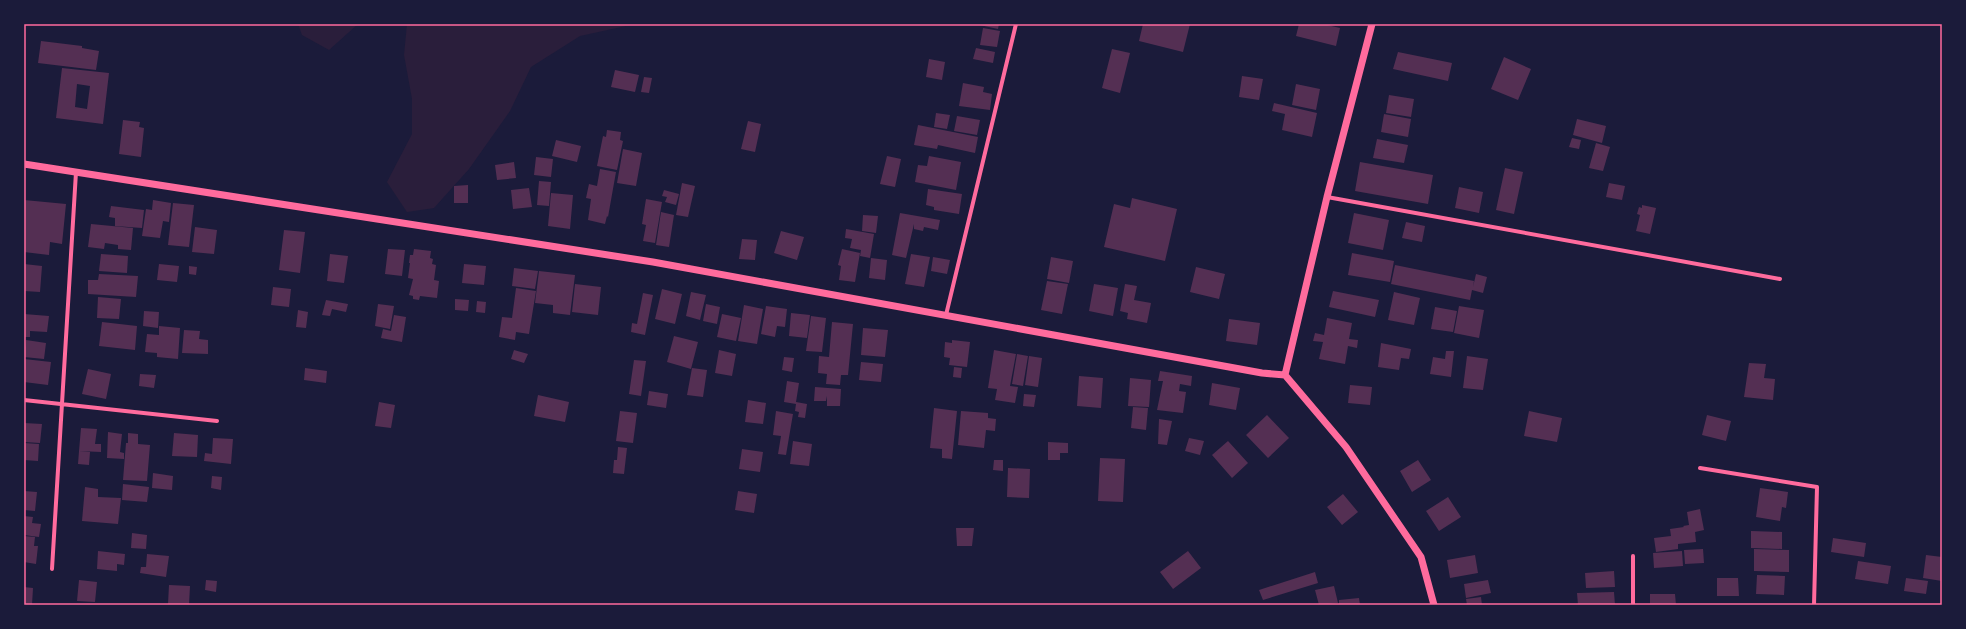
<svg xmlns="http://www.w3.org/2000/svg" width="1966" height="629" viewBox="0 0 1966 629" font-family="'Zilla Slab',serif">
	<rect width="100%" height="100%" fill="#1b1b3a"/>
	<path fill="#2a1e3b" d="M298,24H358L329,50L302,35Z
		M407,24H635L580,36L531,67L510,111L469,169L434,208L407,212L387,182L412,134V99L404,55Z"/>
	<path fill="#542f53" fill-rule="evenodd" d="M975,24H999L998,29Z
		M1143,24H1190L1183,52L1139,41Z
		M1299,24H1323L1340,28L1336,46L1296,36Z
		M983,28L1000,31L997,47L980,45Z
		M41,41L82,46V48L99,51L96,70L38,63Z
		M976,48L995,52L993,63L973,59Z
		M1112,49L1130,53L1120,93L1102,88Z
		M1398,52L1452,63L1448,81L1393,69Z
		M1504,57L1531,69L1518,100L1491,89Z
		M929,59L945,62L942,80L926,77Z
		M62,68L109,73L103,124L56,118ZM77,84L90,86L87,109L75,107Z
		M615,70L639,75L635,92L611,87Z
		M1242,76L1263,79L1259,100L1239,97Z
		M644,77L652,78L649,93L641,92Z
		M963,83L984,87L983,92L992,94L990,110L959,106Z
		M1296,84L1320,89L1316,110L1292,105Z
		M1389,95L1414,99L1411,117L1386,113Z
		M1274,103L1317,113L1312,137L1282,130L1285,114L1272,111Z
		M936,113L950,115L947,129L934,127Z
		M1384,114L1411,119L1408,137L1381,132Z
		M957,116L980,120L977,135L954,131Z
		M1577,119L1606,126L1602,143L1573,135Z
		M123,120L140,122L139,127L144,128L141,157L119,154Z
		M748,121L761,124L755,152L741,149Z
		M918,125L978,137L975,153L938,145L937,149L914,145Z
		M607,130L621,132L620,140L623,141L617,170L597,166L603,136L606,137Z
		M1572,138L1581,140L1579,149L1569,147Z
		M1377,139L1408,145L1404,163L1373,158Z
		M556,140L581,146L577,162L552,156Z
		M1596,143L1610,147L1603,171L1589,168Z
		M623,149L642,153L636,186L617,183Z
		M887,156L901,159L895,187L880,184Z
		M929,156L961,162L956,190L915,182L918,165L927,166Z
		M536,157L553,159L551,177L534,175Z
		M514,162L516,178L497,180L495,165Z
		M1360,162L1433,175L1428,204L1355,191Z
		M1505,168L1523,172L1514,214L1496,210Z
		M600,169L616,172L608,217L607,216L605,224L588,220L591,199L586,198L589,184L597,186Z
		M539,181L551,182L549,206L537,205Z
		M682,183L695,186L688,217L676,215Z
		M1609,183L1625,186L1622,200L1606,197Z
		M468,185V203H454V186Z
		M1459,187L1483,192L1479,213L1455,208Z
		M529,188L532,207L513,209L511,190Z
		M928,189L962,194L959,214L934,210V207L926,205Z
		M664,190L679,194L676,205L665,202L667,197L662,196Z
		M551,193L573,195L570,229L548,226Z
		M1132,198L1177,209L1165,261L1104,247L1114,204L1130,208Z
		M646,199L662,202L655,243L643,241L646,225L642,224Z
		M24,200L66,204L62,244L50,242L49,255L24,252V240L47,242L24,240Z
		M153,200L171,203L169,222L163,221L160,238L142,236L146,209L152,210Z
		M173,203L194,205L189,247L168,245Z
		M1642,205L1656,208L1650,234L1636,231L1640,215L1637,214L1639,207L1642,208Z
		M111,206L144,210L142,228L115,226V218L109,217Z
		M661,212L674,215L669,247L656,245Z
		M900,213L940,220L938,230L924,227L923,231L914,229V224L906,258L892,255Z
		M1354,213L1389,220L1383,250L1348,243Z
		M863,215L878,216L876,233L862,231Z
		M1406,222L1425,226L1422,242L1402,238Z
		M91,224L133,228L131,250L118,249V245L105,243L104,249L88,247Z
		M195,227L217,230L214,254L192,252Z
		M846,229L874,234L870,258L860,256L861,250L850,248L852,239L845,238Z
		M284,230L305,232L300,273L279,270Z
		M781,231L804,237L797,260L774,253Z
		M742,239L757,240L755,260L739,259Z
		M388,249L405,250L402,276L385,274Z
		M414,249L431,251L430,258L433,259L432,264L436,265L434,280L439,281L437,298L420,296L419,300L413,299V296L409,295L413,279L408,278L410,263H409L410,255H413Z
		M842,249L860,253L855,282L839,280L841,266L838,265Z
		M1352,253L1394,261L1390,282L1348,275Z
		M101,254L128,256L127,273L99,271Z
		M330,254L348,256L344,283L327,281Z
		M911,254L930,257L924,287L905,284Z
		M933,257L950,260L947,274L931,271Z
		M1051,257L1073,261L1069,283L1047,279Z
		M871,258L887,260L885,280L869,278Z
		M24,264L42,266L40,292L24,291Z
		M159,264L179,266L177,282L157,280Z
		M464,264L486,266L484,285L462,283Z
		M1395,265L1474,281L1473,287L1476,274L1487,277L1483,293L1472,290L1470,300L1391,284Z
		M189,266L197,267L196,275L189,274Z
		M1196,267L1225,274L1219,299L1190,292Z
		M514,268L538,271L535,289L512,286Z
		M539,271L575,275L570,315L553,313V305L535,303Z
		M99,274L138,276L136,297L88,294V280H98Z
		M1047,281L1068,284L1062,314L1041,310Z
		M575,284L601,287L598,315L572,312Z
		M1094,284L1118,288L1113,316L1089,311Z
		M1125,284L1137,286L1134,300L1151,303L1147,323L1127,319L1128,313L1120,311Z
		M273,287L291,289L289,307L271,305Z
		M516,288L536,291L529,334L516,332L515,340L499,337L502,317L512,318Z
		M662,289L682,294L675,324L655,319Z
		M1333,291L1379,300L1375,317L1329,307Z
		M691,292L706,295L700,320L686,316Z
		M1394,292L1420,298L1414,325L1388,320Z
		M643,293L653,295L645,335L631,332L632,323L637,324Z
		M98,297L121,299L119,319L97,318Z
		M455,299L469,300L468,311L455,310Z
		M326,300L348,304L346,312L332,309L330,316L322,315Z
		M477,301L486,302L485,313L476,312Z
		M378,304L394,306L390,329L375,326Z
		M706,304L720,307L717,324L703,321Z
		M744,305L763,309L757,344L738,341Z
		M766,306L787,309L785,327L777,326L775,337L761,334Z
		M1459,306L1484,310L1479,338L1454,333Z
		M1435,307L1457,311L1453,332L1431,329Z
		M298,310L308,312L306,328L296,327Z
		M144,311L159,312L158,328L143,326Z
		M791,313L810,315L807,338L789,336Z
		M24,314L49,316L47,332L30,331V337H24Z
		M722,314L741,318L736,341L717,337Z
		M394,315L406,317L402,342L381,338L383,329L391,331Z
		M811,316L826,318L822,352L806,351Z
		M1327,318L1352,323L1349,339L1358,340L1357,348L1348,346L1345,364L1319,359L1323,342L1313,341L1315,333L1324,335Z
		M1229,319L1260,323L1257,345L1226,341Z
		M102,322L137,326L135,350L99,346Z
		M832,322L853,324L848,375H841L840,385L826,384L827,374L818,373L819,356L829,357Z
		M159,326L180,328L178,359L157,357V353L145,352L147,334L159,335Z
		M863,328L888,330L885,357L861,355Z
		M184,330L200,331L199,339L208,340V354L182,353Z
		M674,336L698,342L691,369L667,362Z
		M26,340L46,343L44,359L24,357Z
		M952,340L970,342L967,367L949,365L950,358L944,357L945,342L952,343Z
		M1381,343L1411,349L1409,359L1401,358L1399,370L1378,367Z
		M514,350L528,354L524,363L511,359Z
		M719,350L736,354L732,376L715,373Z
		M994,350L1016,354L1010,386L1018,387L1015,403L995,400L997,389L988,388Z
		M1446,351H1454L1451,377L1430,374L1433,357L1445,359Z
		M1017,354L1028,356L1023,386L1012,384Z
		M1029,356L1042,358L1038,387L1025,385Z
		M1467,356L1488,359L1483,390L1463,388Z
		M784,357L794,358L792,372L782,370Z
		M24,359L51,362L48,385L24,382Z
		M634,360L646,361L641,396L629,394Z
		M861,362L883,364L881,382L859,380Z
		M1749,363L1766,364L1764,378L1775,379L1773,400L1744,397Z
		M954,367L962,368L961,378L953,377Z
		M305,368L327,371L326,383L304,380Z
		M692,368L707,370L703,397L687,395Z
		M88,369L111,374L106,399L82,394Z
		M1160,371L1192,376L1191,386L1180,384L1179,391L1186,392L1183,413L1157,410L1163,381H1158Z
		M140,374L156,375L154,388L139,386Z
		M1079,376L1103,378L1101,408L1077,406Z
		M1130,378L1151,380L1149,407L1128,406Z
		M787,381L799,383L796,402L807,404L805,418L798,417L799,412L795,411L796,404L784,402Z
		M1212,383L1240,388L1236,410L1209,405Z
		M1350,385L1372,387L1370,405L1348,403Z
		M815,387L841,389L840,406H827V396L826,401H814Z
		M649,391L668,394L666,408L647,405Z
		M1024,394L1036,395L1034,407L1023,406Z
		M538,395L569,402L565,422L534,416Z
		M748,400L766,403L763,424L745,422Z
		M379,402L395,405L391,428L375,426Z
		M1133,407L1148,408L1146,430L1131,428Z
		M934,408L957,411L952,459L942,458V449L930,448Z
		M620,411L637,413L633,443L616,441Z
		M776,411L793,414L786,455L778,454L781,436L773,435Z
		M961,411L988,413V418L996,419L995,431L986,430L984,448L958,445Z
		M1529,411L1562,418L1557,442L1524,436Z
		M1267,415L1289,438L1268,458L1246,435Z
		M1707,415L1731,421L1726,441L1702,435Z
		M1159,419L1172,421L1167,445L1158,444Z
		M24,423L42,424L40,443L24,442Z
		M81,428L97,429L95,444H101V452L79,451Z
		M108,432L122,434L120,452L124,453V459L107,458Z
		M128,433L138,434V444L150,445L147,481L123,480L126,443H128Z
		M174,433L198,435L197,457L172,456Z
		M213,438L233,439L231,464L204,461L205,453L212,454Z
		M1189,438L1204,441L1200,455L1185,451Z
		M793,441L812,444L809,466L790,464Z
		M1228,441L1248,463L1232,478L1212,455Z
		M1048,442L1068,443V453H1060V460H1048Z
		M24,443L39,444L38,461L24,460Z
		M618,447L627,448L624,474L613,473L614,460H617Z
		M742,449L763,452L760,472L739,469Z
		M79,451L90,452L89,465L78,464Z
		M1100,458L1125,459L1123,502L1098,501Z
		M994,460H1003V471L993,470Z
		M1418,460L1431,480L1412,492L1400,471Z
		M1008,468L1030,469L1029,498L1007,497Z
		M153,473L173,476L172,490L152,488Z
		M212,476L222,477L221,490L211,488Z
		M123,484L149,487L147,502L122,500Z
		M85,487L98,489V497L121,498L118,524L82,521Z
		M1760,488L1788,492L1786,508L1782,507L1780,521L1756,517Z
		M24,491L37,492L35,511L24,510Z
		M738,491L757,494L754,513L735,510Z
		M1343,494L1358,512L1342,525L1327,507Z
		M1448,497L1461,517L1439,531L1426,511Z
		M1700,509L1704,530L1695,532L1696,542L1678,544V549L1656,552L1654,538L1671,536L1670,529L1684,527L1683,526L1689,525L1687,512Z
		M24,516L33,517L32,523L41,524L39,537L24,535Z
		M956,528H974L972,546H957Z
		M1751,531L1782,532V549L1751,548Z
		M132,533L147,535L146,549L131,548Z
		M24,536L35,537L34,546H38L36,564L24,562Z
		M1833,538L1866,543L1864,557L1831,552Z
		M1703,549L1704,563L1685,564L1684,550Z
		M1754,549L1789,550V572L1754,571Z
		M98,551L125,554L124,565L117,564V571L97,569Z
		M1188,551L1201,568L1173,589L1160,572Z
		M1682,551L1683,566L1654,568L1653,553Z
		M147,554L169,556L166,577L140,573L141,567H146Z
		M1475,555L1478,573L1450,578L1447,560Z
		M1926,555L1942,557V581L1923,578Z
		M1858,561L1891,566L1888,584L1855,579Z
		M1614,571L1615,587L1586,588L1585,573Z
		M1315,572L1318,583L1263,600L1259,590Z
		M1757,575L1785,576L1784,595L1756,594Z
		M1717,578H1738L1739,596H1717Z
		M1906,578L1928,581L1926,594L1904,591Z
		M79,580L97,582L95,602L77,601Z
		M206,580L217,581L216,592L205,590Z
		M1488,580L1491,593L1466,598L1464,584Z
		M169,585L190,586L189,605L168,604Z
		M1334,586L1338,603L1319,605L1315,590Z
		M24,587L33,588L32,605H24Z
		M1614,592L1615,605H1578L1577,593Z
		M1650,594H1675L1676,605H1650Z
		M1481,597L1482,605H1467L1466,599Z
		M1359,598L1360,605H1339V600Z"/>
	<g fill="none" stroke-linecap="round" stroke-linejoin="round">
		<path stroke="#ff6b9d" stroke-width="4" d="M1327,197L1780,279
			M946,315L1016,24
			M24,400L217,421
			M1700,468L1817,487L1814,605
			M52,569L76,172
			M1633,605V556"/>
		<path stroke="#ff6b9d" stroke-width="7" d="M24,164L653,262L1262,373L1285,375L1346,447L1421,557L1434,605
			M1285,375L1327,197L1372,24"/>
	</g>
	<rect width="1966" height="629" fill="none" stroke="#1b1b3a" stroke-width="50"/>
	<rect x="25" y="25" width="1916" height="579" fill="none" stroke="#ff6b9d" stroke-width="1.5"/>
</svg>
